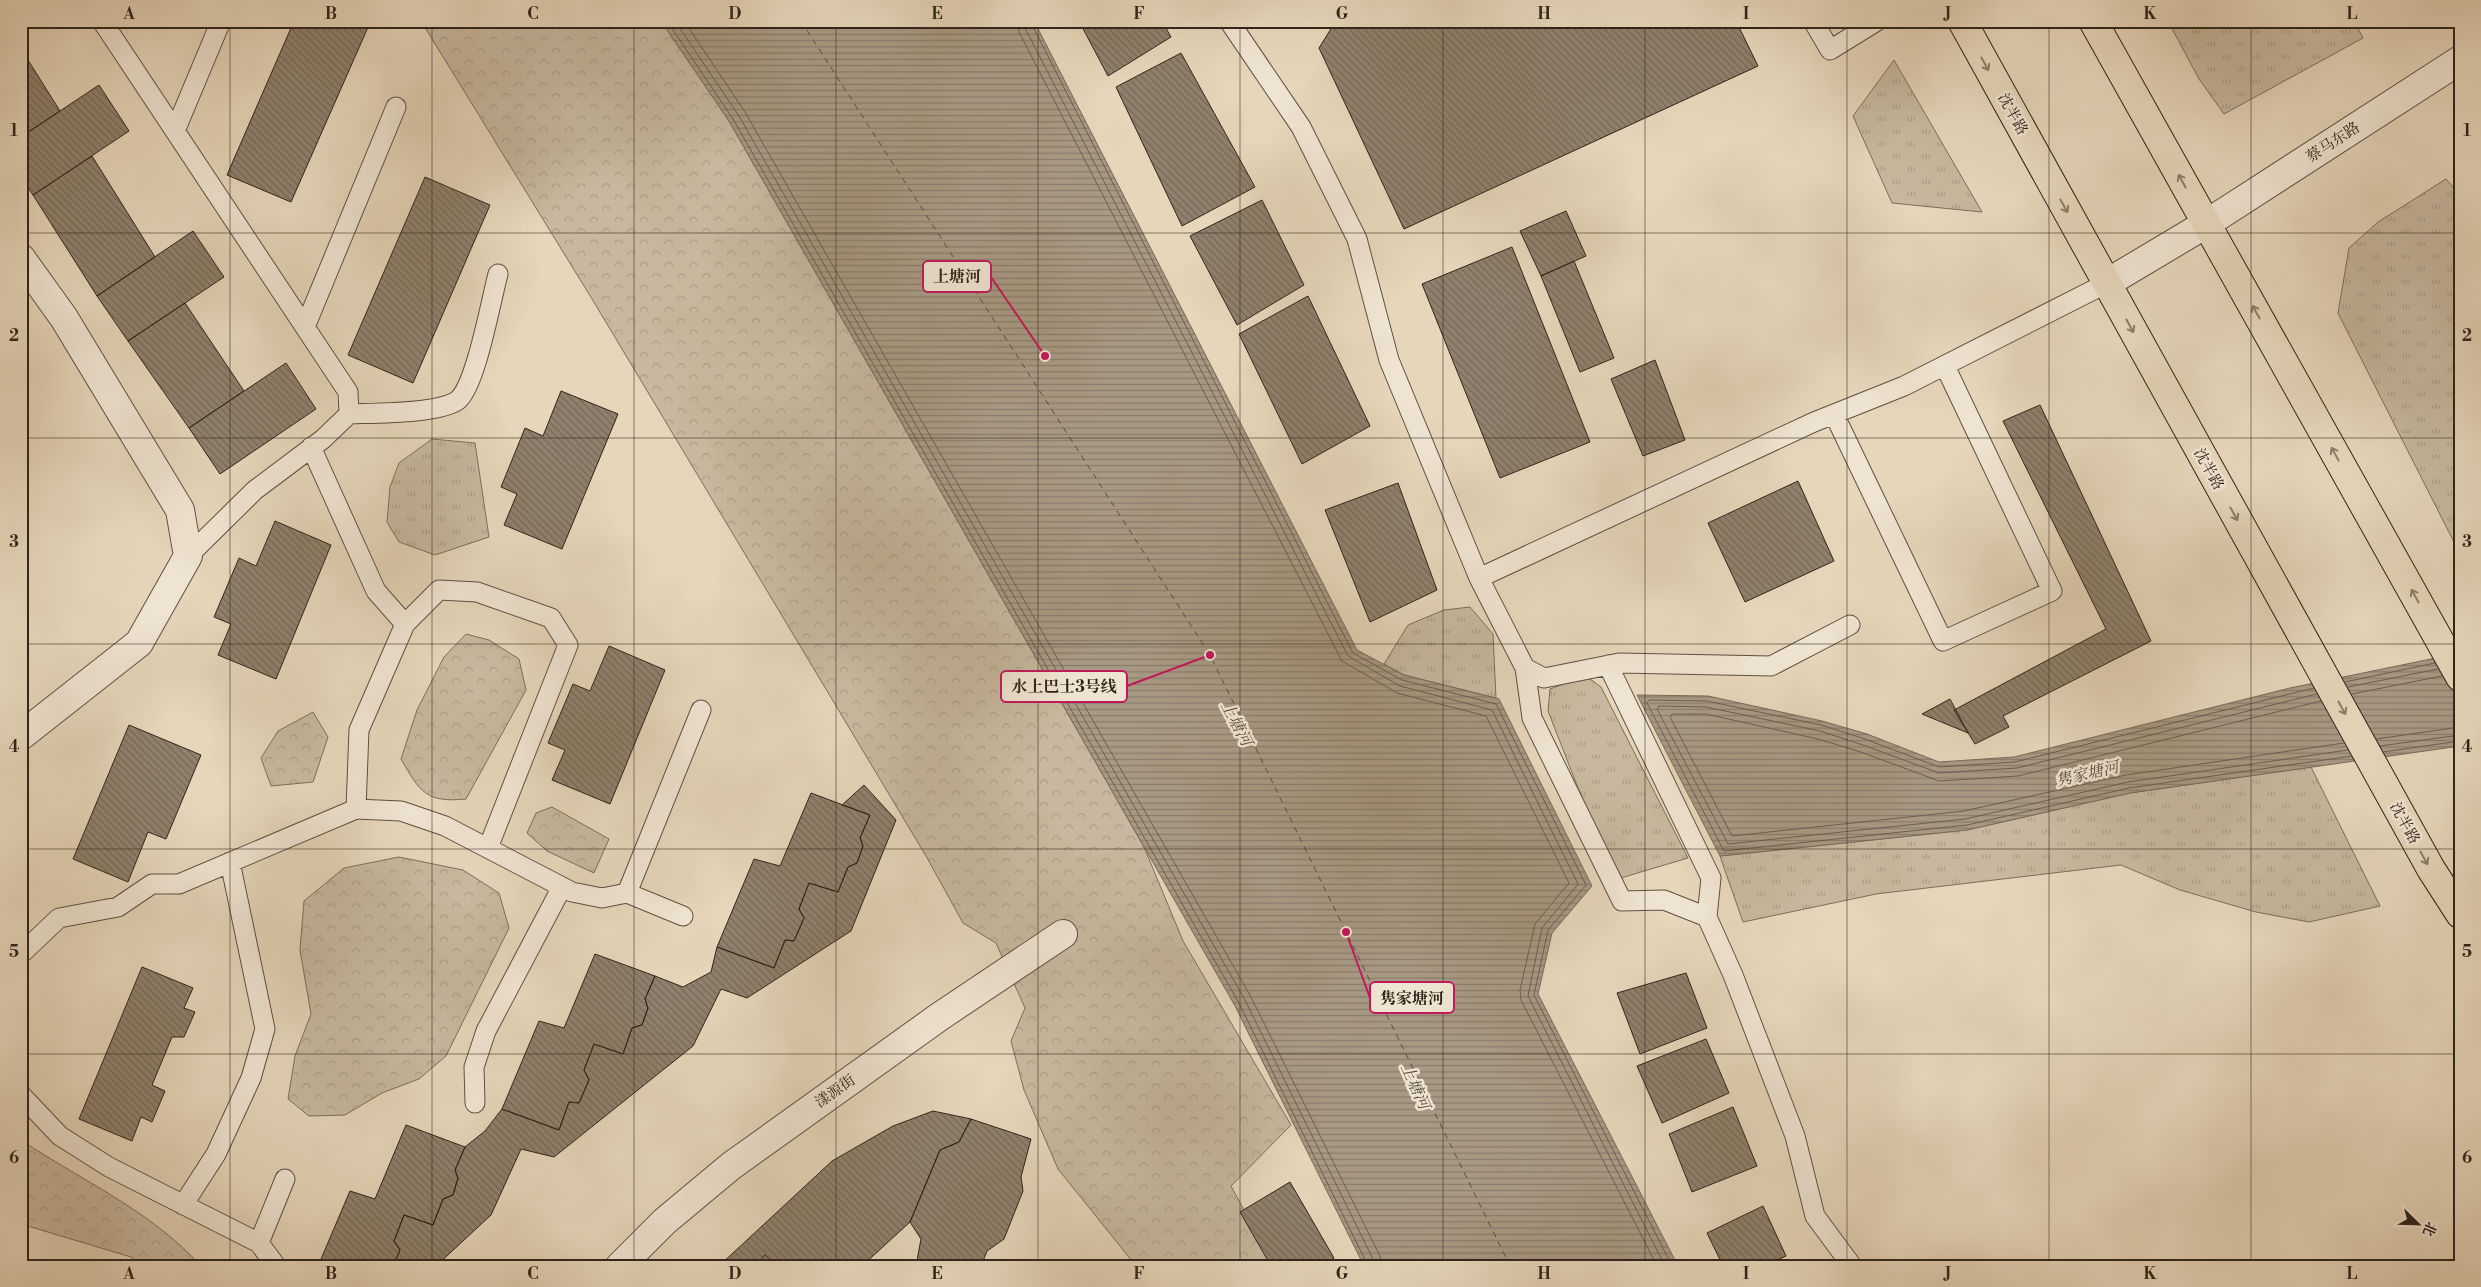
<svg xmlns="http://www.w3.org/2000/svg" width="2481" height="1287" viewBox="0 0 2481 1287" font-family="'Libre Bodoni','Noto Serif SC',serif">
	<defs>
		<pattern id="grass-tufts" width="24" height="20" patternUnits="userSpaceOnUse" patternTransform="scale(1.25)"><rect width="24" height="20" fill="#c7b89f"/><path d="M3 7l-1-3M5 7V3M7 7l1-3M15 17l-1-3M17 17v-4M19 17l1-3" fill="none" stroke="#ab9e88"/></pattern>
		<pattern id="forest-crowns" width="20" height="18" patternUnits="userSpaceOnUse" patternTransform="scale(1.25)"><rect width="20" height="18" fill="#c7b89f"/><path d="M2 6a3 3 0 1 1 6 0M12 15a3 3 0 1 1 6 0" fill="none" stroke="#ab9e88"/></pattern>
		<pattern id="water-rules" width="6" height="5" patternUnits="userSpaceOnUse" patternTransform="scale(1.25)"><rect width="6" height="5" fill="#a89984"/><path d="M0 2.5h6" fill="none" stroke="#897d6b"/></pattern>
		<pattern id="building-back-hatch" width="6" height="6" patternUnits="userSpaceOnUse" patternTransform="scale(1.25)"><rect width="6" height="6" fill="#8f816d"/><path d="M-1 5l2 2M0 0l6 6M5-1l2 2" fill="none" stroke="#756959"/></pattern>
	</defs>
	<rect width="100%" height="100%" fill="#e6d6ba"/>
	<filter id="stains"><feTurbulence type="fractalNoise" baseFrequency=".004" numOctaves="4"/><feColorMatrix values="0 0 0 0 .2 0 0 0 0 .09 0 0 0 0 .02 0 0 0 .5 -.17"/></filter>
	<radialGradient id="worn" r=".72"><stop offset=".6" stop-color="#630" stop-opacity="0"/><stop offset="1" stop-color="#630" stop-opacity=".3"/></radialGradient>
	<path fill="url(#grass-tufts)" stroke="#7c6e5c" d="M2168,21H2354L2363,38L2224,114L2199,79Z
		M1894,60L1982,212L1892,203L1853,116Z
		M2446,179L2460,195V554L2338,313L2349,248L2378,222Z
		M432,439L475,443L489,537L435,555L399,542L387,522L390,487L399,463Z
		M1470,607L1493,634L1496,698L1404,675L1384,664L1408,625L1444,610Z
		M1586,676L1601,687L1688,858L1614,880L1548,711L1550,689Z
		M2311,767L2380,906L2309,922L2256,912L2180,890L2121,865L1876,894L1743,922L1720,856L1967,830L2130,793Z"/>
	<path fill="url(#forest-crowns)" stroke="#7c6e5c" d="M421,21H661L729,121L1144,847L1183,941L1291,1125L1231,1186L1274,1266H1136L1058,1169L1024,1090L1011,1041L1025,1008L996,943L963,923L926,856L592,299Z
		M466,634L489,640L519,659L526,690L466,799C426,803 420,792 401,759L417,710L444,657Z
		M313,712L328,737L313,782L271,786L261,758L278,731Z
		M552,807L609,839L594,873L547,851L527,833L536,813Z
		M399,857L463,870L499,893L509,928L446,1056L419,1079L382,1093L345,1115L309,1116L288,1099L295,1056L311,1014L300,950L304,901L344,868Z
		M21,1140C82,1181 150,1210 201,1266H143L131,1257L21,1224Z"/>
	<path fill="url(#water-rules)" stroke="#786a5a" d="M661,21H1034L1357,650L1404,675L1499,699L1592,886L1552,933L1538,994L1678,1266H1364L1235,1006L729,121Z
		M2460,653V746L2130,793L1967,830L1720,856L1637,695L1708,696L1822,721L1867,734L1939,762L2014,757L2290,688Z"/>
	<g fill="none" stroke-linecap="round" stroke-linejoin="round">
		<path stroke="#6c5e4f" stroke-width="1" d="M667,21L733,119L1239,1003L1368,1266
			M675,21L739,116L1245,1000L1373,1259L1374,1266
			M684,21L745,112L1251,997L1380,1256L1382,1266
			M1017,21L1019,32L1342,661L1397,693L1486,716L1569,883L1535,924L1520,990L1521,1000L1657,1266
			M1024,21L1025,28L1348,656L1400,686L1492,710L1578,884L1542,928L1528,996L1665,1266
			M1030,21L1353,653L1402,680L1496,704L1586,885L1548,930L1534,995L1672,1266
			M2345,682L2435,663
			M2348,687L2438,669
			M2314,688L2015,762L1939,767L1865,739L1821,725L1707,701L1649,700L1647,703L1724,851L1967,825L2129,788L2352,756
			M2317,694L2017,768L1939,773L1863,745L1820,731L1706,707L1659,706L1657,709L1728,844L1965,819L2128,782L2348,750
			M2352,694L2442,676
			M2321,701L2018,776L1939,781L1861,752L1818,739L1706,714H1672L1670,717L1732,836L1964,811L2126,775L2344,743
			M2376,739L2460,727
			M2380,746L2460,735
			M2383,752L2460,741"/>
		<path stroke="#5a4d3f" stroke-width="1" stroke-dasharray="6 5" stroke-linecap="butt" d="M801,21L1210,655L1510,1266"/>
	</g>
	<path fill="url(#building-back-hatch)" stroke="#30241a" d="M294,21H360L369,25L291,202L227,175Z
		M1079,21H1162L1171,37L1108,76Z
		M1344,21H1736L1758,66L1404,229L1319,48L1332,27Z
		M21,49L60,111L21,137Z
		M1181,53L1255,187L1182,226L1116,87Z
		M99,85L129,131L33,195L21,177V137Z
		M92,156L155,257L97,296L33,195Z
		M425,177L490,205L413,383L348,355Z
		M1262,200L1304,285L1237,325L1190,236Z
		M1566,211L1586,256L1541,276L1520,231Z
		M193,231L224,277L128,341L97,296Z
		M1512,247L1590,442L1500,478L1422,284Z
		M1574,261L1614,358L1580,372L1541,276Z
		M1308,296L1370,426L1302,464L1239,334Z
		M185,303L244,391L189,428L128,341Z
		M1655,360L1685,440L1643,456L1611,379Z
		M286,363L316,409L220,474L189,428Z
		M561,391L618,414L562,549L504,525L517,494L501,487L525,428L543,436Z
		M2040,405L2151,641L2003,716L2009,727L1975,744L1954,710L2106,629L2003,421Z
		M1798,481L1834,561L1745,602L1708,523Z
		M1398,483L1437,590L1370,622L1325,510Z
		M275,521L331,545L276,679L218,655L231,624L214,617L239,558L256,566Z
		M609,646L665,670L610,804L552,780L565,750L548,743L573,684L590,691Z
		M1950,699L1968,733L1922,714Z
		M129,725L201,755L166,839L148,832L128,882L73,859Z
		M864,785L896,820L851,931L747,998L721,989L693,1046L554,1157L521,1149L491,1215L436,1266H393L400,1250L394,1241L404,1215L433,1225L443,1199L453,1195L458,1178L455,1170L465,1147L485,1131L502,1109L559,1130L569,1102L579,1103L589,1080L584,1070L594,1044L623,1054L632,1028L642,1025L648,1008L645,999L655,976L683,987L711,972L717,947L774,968L785,940L794,941L804,918L799,909L809,883L838,892L848,867L857,863L863,846L860,838L870,815L842,805Z
		M811,793L870,815L860,838L863,846L857,863L848,867L838,892L809,883L799,909L804,918L794,941L785,940L774,968L717,947L754,859L780,866Z
		M595,954L655,976L645,999L648,1008L642,1025L632,1028L623,1054L594,1044L584,1070L589,1080L579,1103L569,1102L559,1130L502,1109L539,1021L564,1028Z
		M142,967L193,988L184,1008L195,1012L184,1037H172L152,1085L165,1091L152,1122L141,1117L132,1141L79,1119Z
		M1686,973L1707,1028L1640,1054L1617,993Z
		M1706,1039L1729,1093L1662,1123L1637,1066Z
		M1733,1107L1757,1166L1692,1192L1669,1134Z
		M933,1111L971,1119L959,1142L940,1150L910,1222L862,1266H776L765,1255L754,1266H719L832,1161L893,1126Z
		M971,1119L1031,1139L1021,1177L1023,1191L1004,1239L987,1251L981,1266H916L921,1239L910,1222L940,1150L959,1142Z
		M406,1125L465,1147L455,1170L458,1178L453,1195L443,1199L433,1225L404,1215L394,1241L400,1250L393,1266H318L350,1191L375,1199Z
		M1290,1182L1334,1258L1324,1266H1271L1240,1212Z
		M1763,1206L1786,1256L1764,1266H1723L1707,1233Z
		M765,1255L776,1266H754Z"/>
	<g fill="none" stroke-linecap="round" stroke-linejoin="round">
		<g stroke="#5e5042" stroke-width="21">
			<path id="lane" d="M102,21L348,392L349,414L323,439L255,490L188,556
				M1229,21L1301,127L1357,239L1389,360L1479,578L1525,668L1544,678L1619,663L1771,666L1850,625
				M1813,21L1830,50L1877,21
				M175,131L221,21
				M305,327L396,107
				M349,414C373,413 440,414 458,400C476,385 491,300 498,274
				M1834,414L1943,641L2052,591L1945,366
				M311,447L376,591L405,624
				M1479,578L1814,422L1904,386L2107,283
				M1608,665L1711,878L1707,917
				M1525,668L1532,718L1622,901L1664,900L1707,917L1733,975L1795,1136L1815,1216L1852,1266
				M356,809L359,730L405,624L439,590L477,592L551,618L568,645L488,848
				M627,893L701,710
				M21,954L59,918L118,907L152,884H179L356,809L401,811L445,826L572,892L602,898L627,893L683,916
				M21,1095L60,1136L109,1167L259,1243L276,1266
				M475,1103L474,1067L486,1031L562,887
				M183,1205L216,1154L251,1078L265,1029L230,862
				M259,1243L285,1179"/>
		</g>
		<g stroke="#5e5042" stroke-width="30">
			<path id="street" d="M21,258L64,318L180,510L188,556L139,643L21,736
				M2107,283L2206,224L2460,60
				M620,1266L665,1221L731,1166L939,1017L1063,934"/>
		</g>
		<g stroke="#30241a" stroke-width="30">
			<path id="primary" d="M1962,21L2431,869L2460,914
				M2093,21L2460,677"/>
		</g>
		<use href="#lane" stroke="#efe4d2" stroke-width="19"/>
		<use href="#street" stroke="#efe4d2" stroke-width="28"/>
		<use href="#primary" stroke="#e6d6ba" stroke-width="28"/>
	</g>
	<defs><path id="oneway-shaft" d="M-6 0H5M1.5-3L5.5 0L1.5 3" fill="none" stroke-width="1.6" stroke-linecap="round" stroke-linejoin="round" transform="scale(1.25)"/></defs>
	<g stroke="#8b7d6a">
		<use href="#oneway-shaft" transform="translate(1985 64) rotate(61)"/>
		<use href="#oneway-shaft" transform="translate(2182 181) rotate(-119)"/>
		<use href="#oneway-shaft" transform="translate(2064 206) rotate(61)"/>
		<use href="#oneway-shaft" transform="translate(2256 312) rotate(-119)"/>
		<use href="#oneway-shaft" transform="translate(2130 326) rotate(61)"/>
		<use href="#oneway-shaft" transform="translate(2335 454) rotate(-119)"/>
		<use href="#oneway-shaft" transform="translate(2234 514) rotate(61)"/>
		<use href="#oneway-shaft" transform="translate(2415 596) rotate(-119)"/>
		<use href="#oneway-shaft" transform="translate(2342 708) rotate(61)"/>
		<use href="#oneway-shaft" transform="translate(2424 858) rotate(61)"/>
	</g>
	<path fill="none" stroke="#30241a" stroke-width="1" stroke-opacity="0.55" d="M230,21V1266M432,21V1266M634,21V1266M836,21V1266M1038,21V1266M1240,21V1266M1443,21V1266M1645,21V1266M1847,21V1266M2049,21V1266M2251,21V1266M21,233H2460M21,438H2460M21,644H2460M21,849H2460M21,1054H2460"/>
	<g text-anchor="middle" stroke-width="5" stroke-linejoin="round" paint-order="stroke">
		<g font-size="15" fill="#30241a" stroke="#efe4d2">
			<text transform="translate(2013 114) rotate(61)" y="5">沈半路</text>
			<text transform="translate(2333 142) rotate(-33)" y="5">蔡马东路</text>
			<text transform="translate(2209 469) rotate(61)" y="5">沈半路</text>
			<text transform="translate(2405 823) rotate(61)" y="5">沈半路</text>
			<text transform="translate(835 1091) rotate(-35)" y="5">漾源街</text>
		</g>
		<g font-size="16" font-style="italic" fill="#5a4d3f" stroke="#efe4d2">
			<text transform="translate(1237 723) rotate(62)" y="6">上塘河</text>
			<text transform="translate(2087 773) rotate(-13)" y="6">隽家塘河</text>
			<text transform="translate(1416 1086) rotate(66)" y="6">上塘河</text>
		</g>
	</g>
	<path fill="none" stroke="#c2185b" stroke-width="2" d="M1045 356L991 277M1210 655L1127 686M1346 932L1370 998"/>
	<g fill="#c2185b" stroke="#efe4d2" stroke-width="2">
		<circle cx="1045" cy="356" r="5"/>
		<circle cx="1210" cy="655" r="5"/>
		<circle cx="1346" cy="932" r="5"/>
	</g>
	<g fill="#efe4d2" stroke="#c2185b" stroke-width="2">
		<rect x="923" y="261" width="68" height="31" rx="5"/>
		<rect x="1001" y="671" width="126" height="31" rx="5"/>
		<rect x="1370" y="982" width="84" height="31" rx="5"/>
	</g>
	<g font-size="16" text-anchor="middle" font-weight="bold" fill="#30241a">
		<text x="957" y="282">上塘河</text>
		<text x="1064" y="692">水上巴士3号线</text>
		<text x="1412" y="1004">隽家塘河</text>
	</g>
	<rect width="2481" height="1287" fill="none" stroke="#e6d6ba" stroke-width="55"/>
	<g transform="translate(2418 1224) rotate(113)" stroke="#efe4d2" stroke-width="4" paint-order="stroke">
	<path d="M0-4L9 19L0 12L-9 19Z" fill="#30241a"/>
	<text y="-8" font-size="14" font-weight="bold" text-anchor="middle" fill="#30241a">北</text>
	</g>
	<rect x="28" y="28" width="2426" height="1232" fill="none" stroke="#30241a" stroke-width="2"/>
	<g font-size="16" text-anchor="middle" font-weight="bold" fill="#30241a">
		<text x="129" y="19">A</text>
		<text x="331" y="19">B</text>
		<text x="533" y="19">C</text>
		<text x="735" y="19">D</text>
		<text x="937" y="19">E</text>
		<text x="1139" y="19">F</text>
		<text x="1342" y="19">G</text>
		<text x="1544" y="19">H</text>
		<text x="1746" y="19">I</text>
		<text x="1948" y="19">J</text>
		<text x="2150" y="19">K</text>
		<text x="2352" y="19">L</text>
		<text x="14" y="136">1</text>
		<text x="2467" y="136">1</text>
		<text x="14" y="341">2</text>
		<text x="2467" y="341">2</text>
		<text x="14" y="547">3</text>
		<text x="2467" y="547">3</text>
		<text x="14" y="752">4</text>
		<text x="2467" y="752">4</text>
		<text x="14" y="957">5</text>
		<text x="2467" y="957">5</text>
		<text x="14" y="1163">6</text>
		<text x="2467" y="1163">6</text>
		<text x="129" y="1279">A</text>
		<text x="331" y="1279">B</text>
		<text x="533" y="1279">C</text>
		<text x="735" y="1279">D</text>
		<text x="937" y="1279">E</text>
		<text x="1139" y="1279">F</text>
		<text x="1342" y="1279">G</text>
		<text x="1544" y="1279">H</text>
		<text x="1746" y="1279">I</text>
		<text x="1948" y="1279">J</text>
		<text x="2150" y="1279">K</text>
		<text x="2352" y="1279">L</text>
	</g>
	<rect width="100%" height="100%" filter="url(#stains)"/>
	<rect width="100%" height="100%" fill="url(#worn)"/>
</svg>
